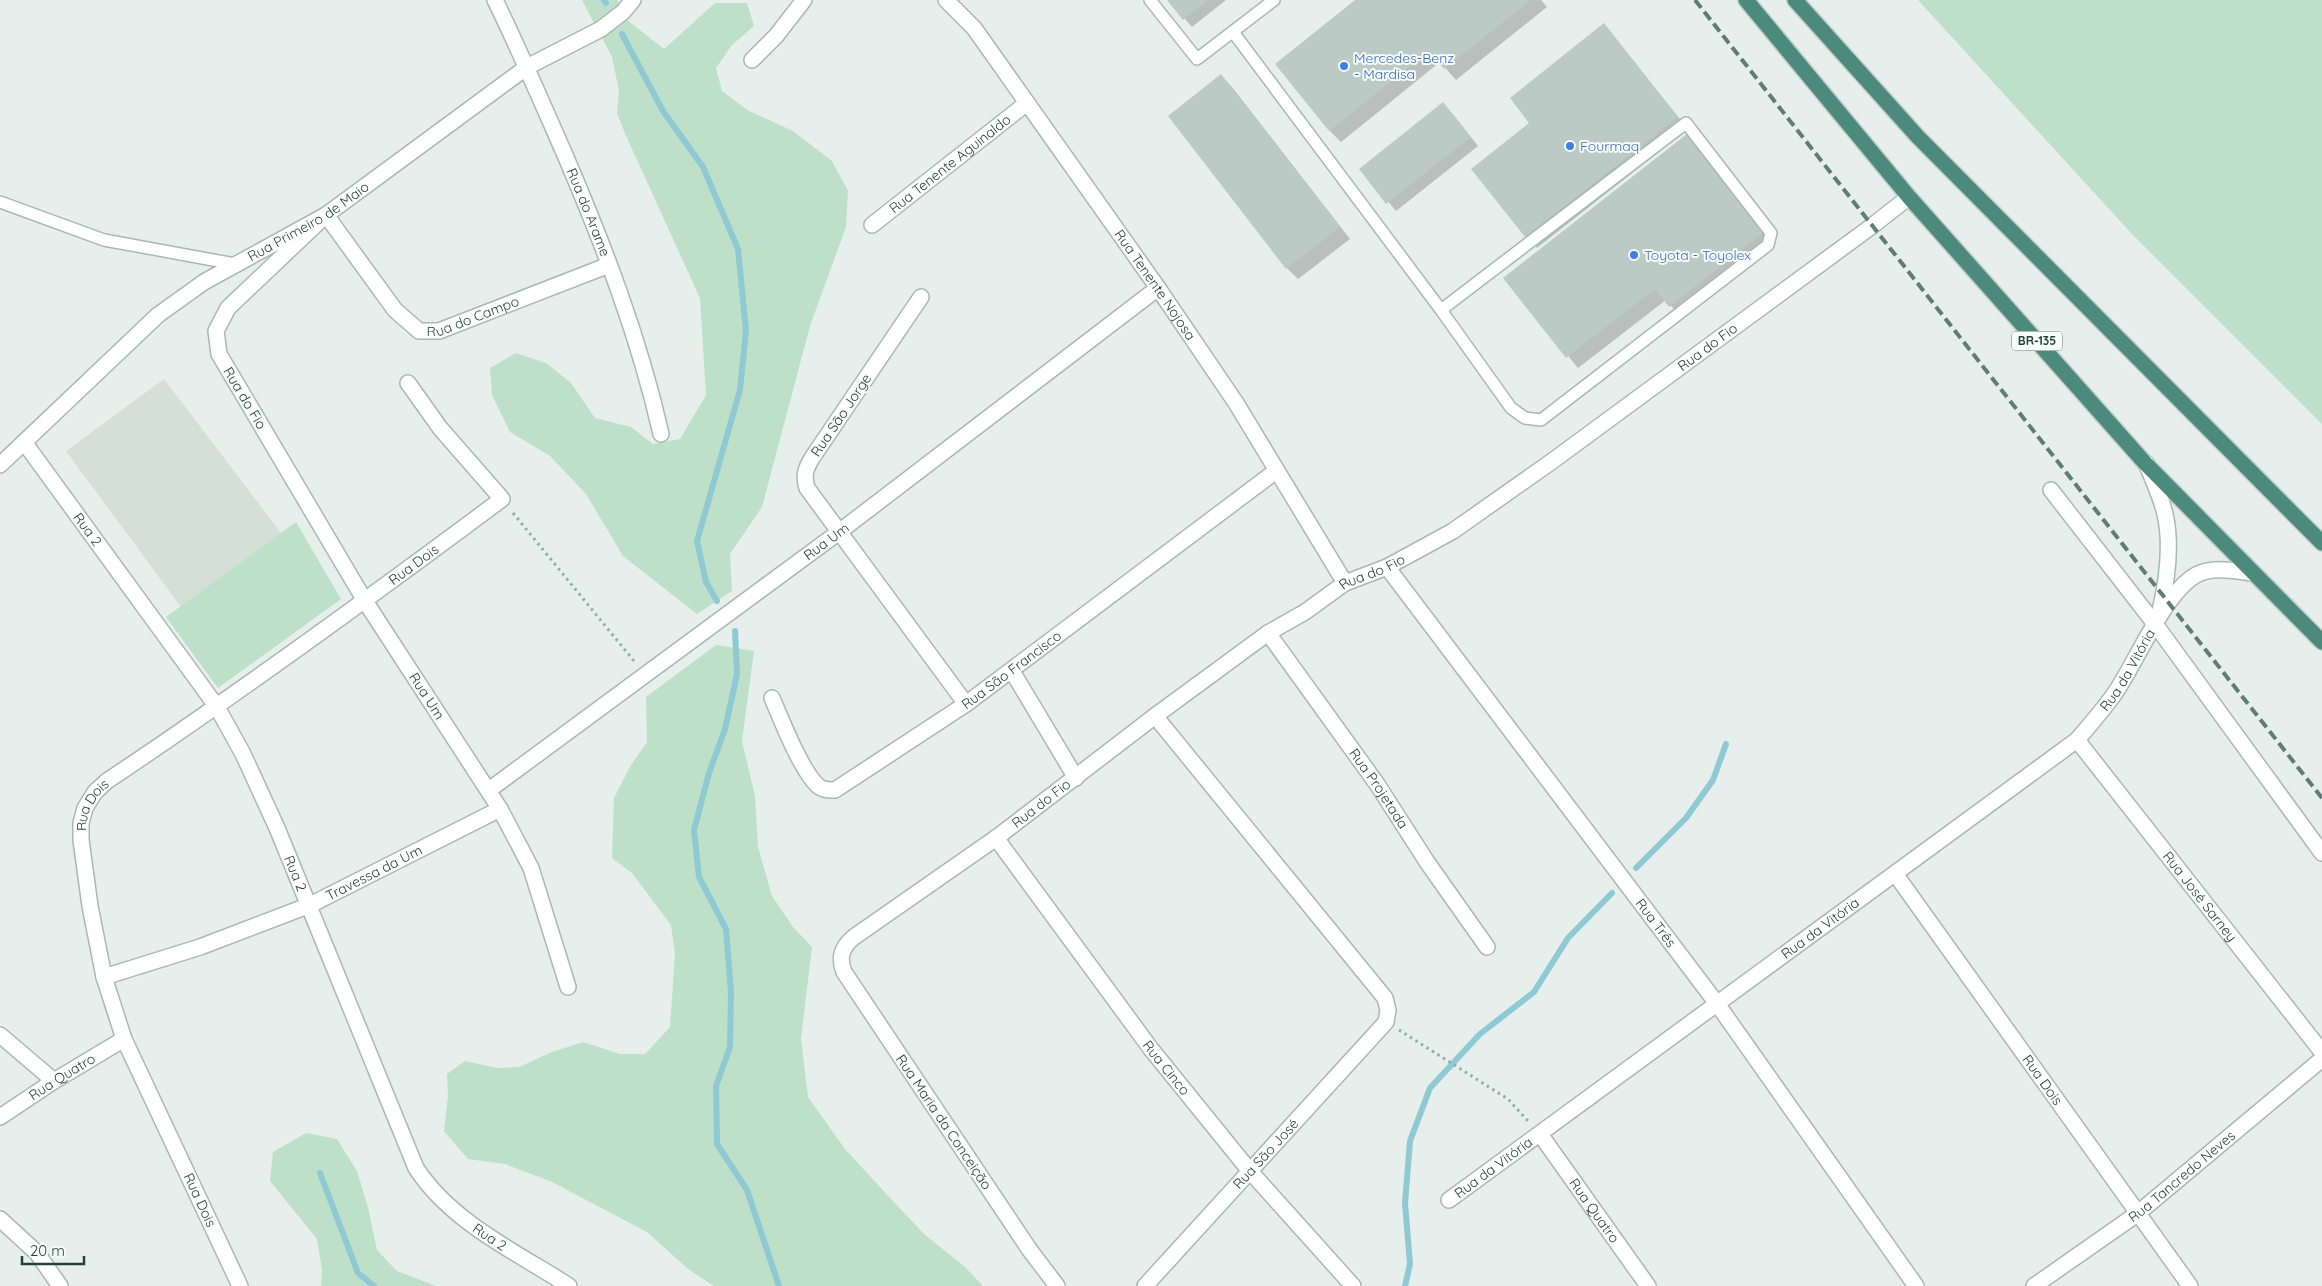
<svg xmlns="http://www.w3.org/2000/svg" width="2322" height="1286" viewBox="0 0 2322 1286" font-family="Quicksand,sans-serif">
	<rect width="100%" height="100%" fill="#e6efeb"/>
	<path fill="#d4dfda" d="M164,379L281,533L181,607L66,451Z"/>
	<path fill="#bfe0c8" d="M582,0H617L627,20L664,49L715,3H747L754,26L732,45L716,68L722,91L747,110L793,131L832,161L848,191L846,227L810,326L762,507L730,554L732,591L697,614L623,556L586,494L550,456L510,432L492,395L490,368L516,353L546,363L571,383L595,418L631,427L653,444L680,439L706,395L700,298L626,136L617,113L619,91L612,57Z
		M1918,0H2322V424L2131,233Z
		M296,522L341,599L218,688L166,617Z
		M716,645L754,651L742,741L755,796L758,847L772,896L793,927L812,947L801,1039L808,1097L845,1149L892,1200L925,1235L964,1266L983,1286H714L688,1269L647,1232L552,1182L505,1164L468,1159L444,1131L448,1096L447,1074L465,1061L497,1068L519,1067L552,1052L583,1042L620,1054H645L670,1027L675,954L671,925L632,873L612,858L614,798L631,765L647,742L646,697Z
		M306,1133L337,1139L357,1171L368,1207L377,1250L397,1271L436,1286H321L322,1270L317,1239L270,1181L273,1152Z"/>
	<path fill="#0003" d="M1169,0H1226L1192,27Z
		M1357,0H1541L1547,7L1456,80L1440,62L1341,142L1330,131Z
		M1604,25L1688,129L1537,248L1472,169L1531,123Z
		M1221,76L1232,87L1350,239L1298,279L1287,268Z
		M1451,112L1478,146L1396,211L1361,169Z
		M1687,135L1774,244L1681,317L1666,300L1578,368L1505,278Z"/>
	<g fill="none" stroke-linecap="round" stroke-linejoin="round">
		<path stroke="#8ec9d4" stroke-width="6" d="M604,0L606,3
			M622,34L663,111L703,167L738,249L746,331L740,390L697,541L706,582L717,601
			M735,631L737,674L725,729L709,773L694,830L699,877L726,929L731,992L730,1047L716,1086L717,1144L747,1190L779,1286
			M1636,868L1686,818L1713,780L1726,744
			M320,1173L358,1273L374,1286
			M1405,1286L1410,1264L1405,1203L1410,1141L1430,1088L1480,1034L1534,992L1568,938L1612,893"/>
	</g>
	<path fill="#bbcac4" d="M1167,0H1208L1183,20Z
		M1355,0H1531L1444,69L1429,51L1329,131L1275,64Z
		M1604,23L1678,117L1525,237L1471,169L1529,123L1510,98Z
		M1221,74L1340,227L1286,269L1168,116Z
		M1443,102L1471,137L1386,204L1359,169Z
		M1687,134L1764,232L1669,307L1655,289L1566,358L1503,278Z"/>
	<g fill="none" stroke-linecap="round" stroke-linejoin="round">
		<g stroke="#a8b8b2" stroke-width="14">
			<path id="service" d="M1150,0L1197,59L1274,0
				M1233,32L1441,310L1686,123L1771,233L1768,245L1541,420L1525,418L1511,408L1441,310
				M0,202L104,240L235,264"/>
		</g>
		<g stroke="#a8b8b2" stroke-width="18">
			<g id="minor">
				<path id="s1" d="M495,0C520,51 542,103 565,155C604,246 639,337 661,434"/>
				<path id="s2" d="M946,0L974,28L1158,288L1236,403L1345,583"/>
				<path d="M752,60L776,36L804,0"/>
				<path id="s3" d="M872,225L1027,103"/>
				<path d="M921,297L812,458C806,468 803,475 807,488L966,704"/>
				<path id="s4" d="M24,442L217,707L243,754L277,828L416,1168C451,1222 516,1252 569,1286"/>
				<path d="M2146,463C2153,480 2161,497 2165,514C2172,545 2167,581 2160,611"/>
				<path id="s5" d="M0,465L158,315L204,282L326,215L527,67L601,29L623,12L633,0"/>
				<path d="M2051,490L2155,624L2322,853"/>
				<path id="s6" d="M1387,567L1718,1005L1916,1286"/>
				<path id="s7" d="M1268,633L1377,784L1427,862L1487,947"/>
				<path d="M1012,671L1076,778"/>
				<path id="s8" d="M772,698C782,721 800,768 817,785C822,790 828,790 835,790L966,704L1276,471"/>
				<path id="s9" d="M2077,740L2322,1052"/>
				<path id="s10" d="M489,790L839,532L1158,288"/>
				<path id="s11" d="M996,838L1151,1049L1249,1170L1353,1286"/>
				<path id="s12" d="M1896,875L2190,1286"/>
				<path id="s13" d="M104,977L200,947L310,905L500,809"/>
				<path id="s14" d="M568,987L531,868L500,809L365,601L219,354L216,331L228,308L326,215L395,310L419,331H439L609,265"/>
				<path d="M0,1035L54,1081"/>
				<path id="s15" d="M0,1117L54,1081L124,1039"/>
				<path id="s16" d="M1540,1134L1648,1286"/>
				<path id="s17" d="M1449,1200L2077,740C2089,726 2102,711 2113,696C2136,664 2163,594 2196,575C2213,566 2234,571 2252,573"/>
				<path d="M0,1219L37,1253L60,1286"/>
				<path id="s18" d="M240,1286L124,1039L104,977L90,906L81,840V823L85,808L95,792L107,781C242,691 372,596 502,499L440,428L408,383"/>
				<path id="s19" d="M1057,1286L1029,1249L844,972C838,957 842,947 854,937L996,838L1155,716L1268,633L1305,612L1345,583L1387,567L1453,531L1551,462L1872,226L1909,197"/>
				<path id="s20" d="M1145,1286L1386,1022L1388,1010L1385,998L1155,716"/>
				<path id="s21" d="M2034,1286L2137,1214L2322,1059"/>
			</g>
		</g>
		<g stroke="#c2cac8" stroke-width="18">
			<path id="trunk" d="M1746,0L1909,197L2145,463L2322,642
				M1795,0L1918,137L2322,543"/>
		</g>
		<path stroke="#86b3a5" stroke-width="3" stroke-dasharray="2.5 4" stroke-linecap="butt" d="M513,513L634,661
			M1399,1030L1508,1099L1528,1121"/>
		<use href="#service" stroke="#fff" stroke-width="11"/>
		<use href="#minor" stroke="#fff" stroke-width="15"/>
		<use href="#trunk" stroke="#4c8a7c" stroke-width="15"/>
		<path stroke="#5f7d75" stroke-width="4" stroke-dasharray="10 5" stroke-linecap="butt" d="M1695,0L2322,798"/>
	</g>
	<g fill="#3f7fe0" stroke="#f7fbf9" stroke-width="2">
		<circle cx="1344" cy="66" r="5"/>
		<circle cx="1570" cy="146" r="5"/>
		<circle cx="1634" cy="255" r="5"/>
	</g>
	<g text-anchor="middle" stroke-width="4" stroke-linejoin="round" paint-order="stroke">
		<rect fill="#f7fbf9" stroke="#637a73" stroke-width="1" x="2012" y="331.5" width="50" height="19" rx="4"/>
		<g font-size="12" font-weight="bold" fill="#24423a">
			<text x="2037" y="345">BR-135</text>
		</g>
		<g font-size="14" fill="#366cbe" stroke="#f7fbf9" text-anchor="start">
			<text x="1354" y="63">Mercedes-Benz<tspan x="1354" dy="16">- Mardisa</tspan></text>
			<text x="1580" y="151">Fourmaq</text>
			<text x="1644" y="260">Toyota - Toyolex</text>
		</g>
		<g font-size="14" fill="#24423a" stroke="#f7fbf9">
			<text dy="5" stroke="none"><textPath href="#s3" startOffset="99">Rua Tenente Aguinaldo</textPath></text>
			<text dy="5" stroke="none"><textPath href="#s1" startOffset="232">Rua do Arame</textPath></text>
			<text dy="5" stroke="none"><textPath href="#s5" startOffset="395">Rua Primeiro de Maio</textPath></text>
			<text dy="5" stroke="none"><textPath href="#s2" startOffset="354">Rua Tenente Nojosa</textPath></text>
			<text dy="5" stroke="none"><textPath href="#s14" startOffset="1116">Rua do Campo</textPath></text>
			<text dy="5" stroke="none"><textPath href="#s19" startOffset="1459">Rua do Fio</textPath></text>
			<text transform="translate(245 398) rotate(59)" y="5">Rua do Fio</text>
			<text transform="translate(841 415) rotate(-56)" y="5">Rua São Jorge</text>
			<text dy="5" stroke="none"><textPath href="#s4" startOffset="108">Rua 2</textPath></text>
			<text dy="5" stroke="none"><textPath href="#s10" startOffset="419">Rua Um</textPath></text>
			<text dy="5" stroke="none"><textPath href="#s18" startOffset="920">Rua Dois</textPath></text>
			<text dy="5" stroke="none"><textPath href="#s19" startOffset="1054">Rua do Fio</textPath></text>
			<text dy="5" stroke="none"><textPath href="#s17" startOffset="865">Rua da Vitória</textPath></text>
			<text dy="5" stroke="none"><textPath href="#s8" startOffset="331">Rua São Francisco</textPath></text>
			<text transform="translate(427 696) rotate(57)" y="5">Rua Um</text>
			<text dy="5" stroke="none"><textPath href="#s7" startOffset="191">Rua Projetada</textPath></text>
			<text dy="5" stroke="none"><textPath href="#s19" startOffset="649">Rua do Fio</textPath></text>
			<text dy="5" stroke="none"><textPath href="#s18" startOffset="515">Rua Dois</textPath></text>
			<text dy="5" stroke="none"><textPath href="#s13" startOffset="290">Travessa da Um</textPath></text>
			<text dy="5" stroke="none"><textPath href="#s4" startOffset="512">Rua 2</textPath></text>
			<text dy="5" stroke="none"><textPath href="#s9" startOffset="199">Rua José Sarney</textPath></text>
			<text dy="5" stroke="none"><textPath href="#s6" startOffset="446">Rua Três</textPath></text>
			<text dy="5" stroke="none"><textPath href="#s17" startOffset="460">Rua da Vitória</textPath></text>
			<text dy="5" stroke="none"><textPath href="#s11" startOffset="286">Rua Cinco</textPath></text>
			<text dy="5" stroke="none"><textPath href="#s15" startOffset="74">Rua Quatro</textPath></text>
			<text dy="5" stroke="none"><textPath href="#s12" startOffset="252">Rua Dois</textPath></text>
			<text transform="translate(944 1122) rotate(56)" y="5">Rua Maria da Conceição</text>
			<text dy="5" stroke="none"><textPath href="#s20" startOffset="179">Rua São José</textPath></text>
			<text dy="5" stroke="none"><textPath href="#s17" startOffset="55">Rua da Vitória</textPath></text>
			<text dy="5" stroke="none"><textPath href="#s21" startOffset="184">Rua Tancredo Neves</textPath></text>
			<text transform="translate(200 1200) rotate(65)" y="5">Rua Dois</text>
			<text dy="5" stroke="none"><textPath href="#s16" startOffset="94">Rua Quatro</textPath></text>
			<text dy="5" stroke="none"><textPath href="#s4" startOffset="932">Rua 2</textPath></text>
		</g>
	</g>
	<path d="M22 1256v8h62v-8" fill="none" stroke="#24423a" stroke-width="2.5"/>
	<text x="30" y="1256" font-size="15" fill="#24423a" stroke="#f7fbf9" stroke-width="4" paint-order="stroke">20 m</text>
</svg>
